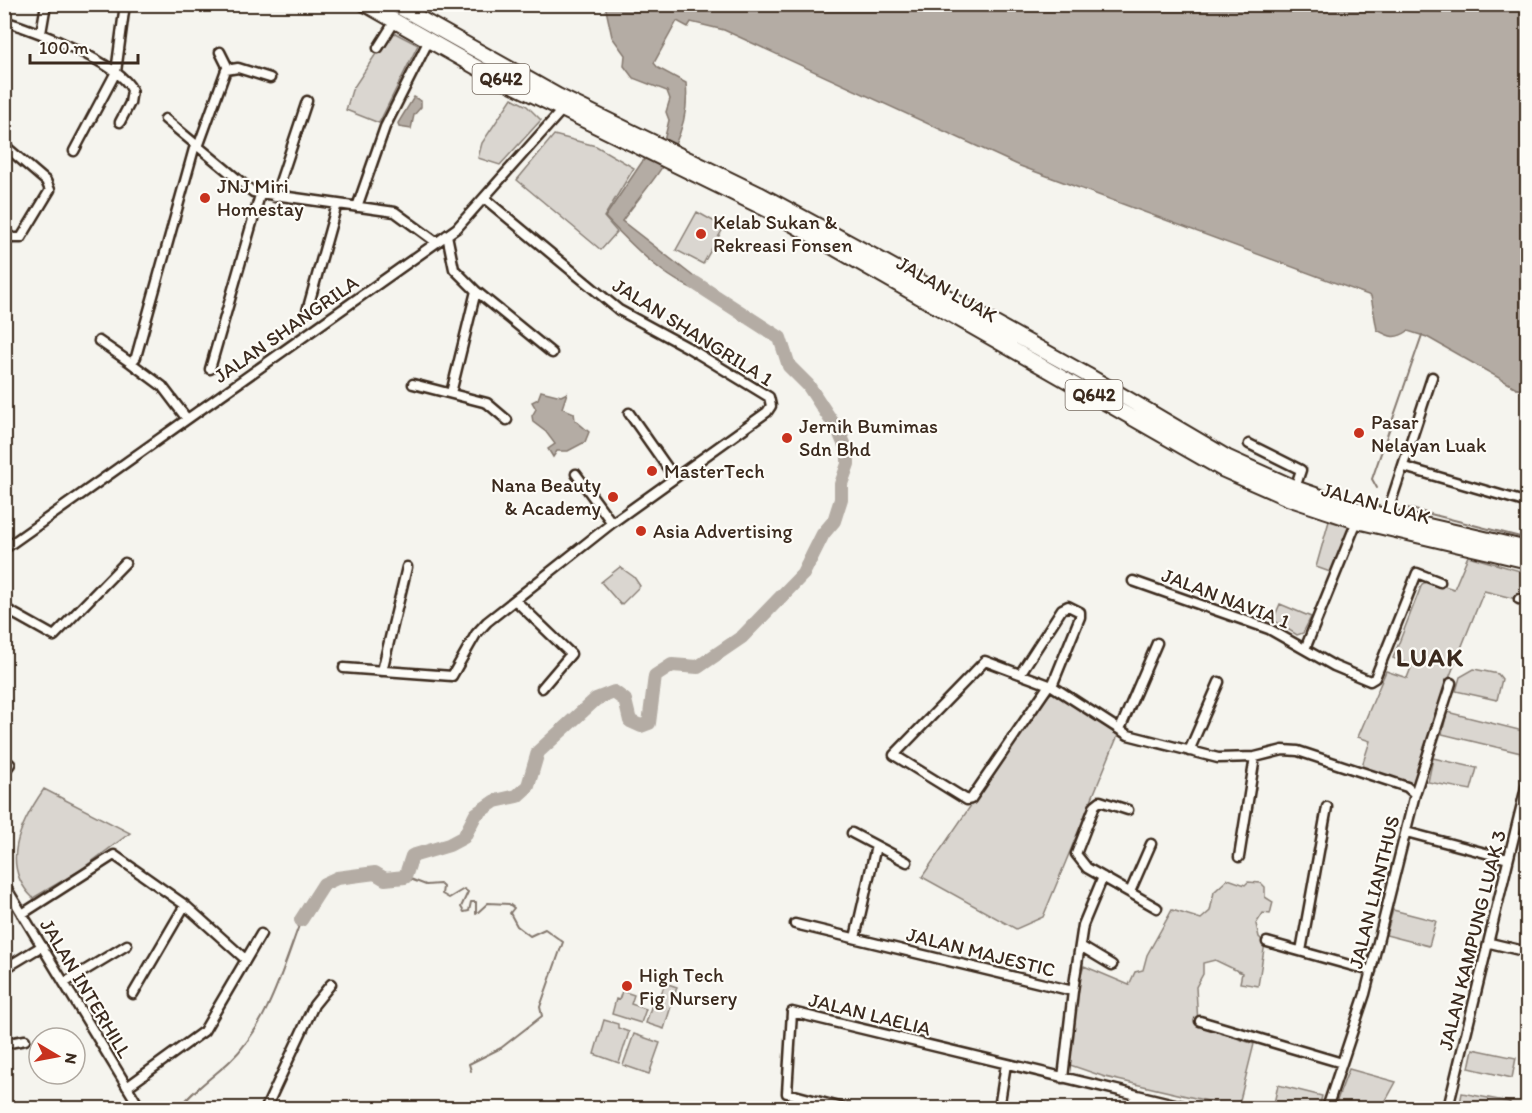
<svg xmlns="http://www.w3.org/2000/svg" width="1532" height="1113" viewBox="0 0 1532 1113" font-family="Itim,sans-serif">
	<rect width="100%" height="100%" fill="#f5f4ee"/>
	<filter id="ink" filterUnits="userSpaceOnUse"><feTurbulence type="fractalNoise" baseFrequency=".0167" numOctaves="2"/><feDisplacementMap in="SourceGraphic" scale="12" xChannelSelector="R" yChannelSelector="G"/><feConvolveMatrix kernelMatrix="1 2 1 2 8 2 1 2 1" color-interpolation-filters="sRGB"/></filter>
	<g filter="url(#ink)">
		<path fill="#dad6d0" stroke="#8a8077" stroke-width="1.5" d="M391,31L418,45L379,123L346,110L352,90Z
			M512,98L527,106L541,120L500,165L478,158L482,143Z
			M554,135L596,146L634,168L604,217L617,232L601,250L517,180Z
			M697,212L724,227L703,264L676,250Z
			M1329,521L1350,527L1333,573L1316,567Z
			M1468,556L1527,573V599H1516L1484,591L1433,718L1417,781L1411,784L1361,769L1370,741L1358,737L1386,671L1407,678L1412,665L1393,658L1422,584L1428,581L1454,589Z
			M620,567L634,577L640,586L621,605L601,582Z
			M1280,604L1311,617L1303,633L1297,635L1273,620Z
			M1474,669L1498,674L1502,679L1497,700L1456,691L1460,677Z
			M1053,692L1118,735L1043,917L1016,929L922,877L1043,700Z
			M1447,712L1527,732L1521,753L1442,734Z
			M1433,758L1477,768L1471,790L1428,782Z
			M44,789L130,833L79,871L33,898C0,866 19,825 44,789Z
			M1228,879L1245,885L1248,882L1261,883L1265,887V897L1273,902L1270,914L1263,913L1256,924L1259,937L1265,943L1258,986L1240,983L1242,973L1215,960L1203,963V974L1196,987L1198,1025L1254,1044L1238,1108L1105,1077L1070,1065L1069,1054L1079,981L1084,966L1129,985L1135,972L1143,970L1147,955L1172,910L1201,919L1210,911L1214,892Z
			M1393,910L1436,921L1429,946L1386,935Z
			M665,983L677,987L664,1029L646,1023L653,1001L658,1003Z
			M622,991L634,995L631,1004L646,1009L641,1023L612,1014L616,999L619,1000Z
			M604,1020L618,1024V1028L629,1032L619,1063L594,1054Z
			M634,1034L660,1043L649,1074L623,1065Z
			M1473,1049L1516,1058L1512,1078L1469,1068Z
			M1349,1069L1396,1082L1385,1102L1376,1104L1375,1108H1334Z
			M1278,1085L1322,1096L1319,1108H1273Z
			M1462,1093L1510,1102L1508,1108H1459Z"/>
		<path fill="#b4aca4" stroke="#84786e" stroke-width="1.5" d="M605,5H1527V394L1427,337L1408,331C1395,340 1390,337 1377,330L1371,296L1020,166L724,30L691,22L688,27L677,21L654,63L658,68L686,83C692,141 654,177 622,221L694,277L709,294C669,285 633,246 605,217L642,162L664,141L669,120L666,112L670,99L667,91L633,78L624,66L625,55L612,37Z
			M414,97L421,101V107L414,115L411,129L399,127L398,123Z
			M541,391L561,396L567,393L562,408L574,413L575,420L589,432L585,442L568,451H557L553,457L548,449L555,444L546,432L533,422L532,416L536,409L532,402L538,399Z"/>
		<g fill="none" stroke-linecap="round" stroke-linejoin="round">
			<path stroke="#84786e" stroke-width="2" d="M1377,488L1372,479L1422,335
				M1407,508L1528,539
				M405,877L426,885L440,884L443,887L442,894L449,898L464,889L468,892L461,907L464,912L469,911L471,902H476V914L488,903L509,904L514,908L510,913L517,926L530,936L545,929L563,942L540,1007L542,1016L501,1048L469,1064L471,1071
				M181,1108C184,1097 219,1072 230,1061C268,1025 283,968 301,920"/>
			<path stroke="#b4aca4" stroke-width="14" d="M301,920L324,884L337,878L375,873L385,879L405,877L412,856L449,845L464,837L476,814L495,801L517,796L528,786L538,752L596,699L614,692L625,700L630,721L641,726L649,723L655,676L672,665L698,667L742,637L803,574L823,534L834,521L841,499V484L848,464V453L840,434L808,385L789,366L780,338L695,283"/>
			<g stroke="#3b2a1e" stroke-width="13">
				<path id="street" d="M4,21C34,30 120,63 132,90L130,103L120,122
					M41,33L46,4
					M378,48L395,21
					M220,52L228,68
					M165,119L253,192L395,212L436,242
					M4,145L46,181L50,190L21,238H13L4,232
					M198,147L226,70L238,68L270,78
					M74,151L116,72L125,4
					M275,197L307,101
					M357,207L385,127L429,40
					M447,235L454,269L476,291L451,393
					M476,291L552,353
					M307,311L337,204
					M99,341L131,363
					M210,369L260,195
					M413,384L487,403L507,420
					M629,413L674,477
					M187,419L162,386L131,363L136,357L195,145
					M1249,444L1301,470L1295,488
					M1404,467L1528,503
					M576,474L612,523
					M1386,517L1432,377
					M4,549L457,228L562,110
					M1133,581L1269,629L1334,666L1370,681L1375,678L1417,573L1440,582
					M1519,599L1528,602
					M516,601L571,654L542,688
					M4,608L54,636L125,563
					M1305,649L1357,521
					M344,668L452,676L476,634L487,622L612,523L767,412L771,406L769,397L687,347L619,310L484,198
					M382,671L407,567
					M1020,674L1062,609L1068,606L1080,612V617L1052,686
					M1049,685L971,799L967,800L894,755L985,661L1052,686L1128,735L1218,758L1255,757L1283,750L1298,751L1407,787L1415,794
					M1120,729L1157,643
					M1189,751L1219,682
					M4,772L10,764
					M1128,810L1100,801L1095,805L1076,854L1087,868L1157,908
					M1406,832L1508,859
					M852,833L907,862
					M1239,857L1255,757
					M4,884L140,1108
					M1130,892L1151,844
					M22,914L114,855L185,905L244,958
					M795,924L1073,991L1063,1078
					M855,938L876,846
					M1267,942L1371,971
					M1490,943L1528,952
					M1082,947L1112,965
					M1301,951L1327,807
					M4,969L42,946
					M64,983L127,945
					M1073,991L1083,925L1103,877
					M133,994L185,905
					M1200,1021L1342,1063
					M4,1044L25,1040
					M127,1087L204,1031L261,934
					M266,1108L314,1005L331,984
					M843,1108L787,1093L792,1012L1191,1108
					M999,1108L1006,1064
					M1133,1108L1134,1095
					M1327,1108L1365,994L1415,794L1451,683
					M1448,1108L1528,779"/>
			</g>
			<g stroke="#3b2a1e" stroke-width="18">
				<path id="primary" d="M365,4L476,67L768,210L1222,469L1288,498L1357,521L1528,561
					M394,4L558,96L759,194L875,257L1087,375L1228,458L1295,488L1359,510L1528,549"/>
			</g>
			<use href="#street" stroke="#fdfcf7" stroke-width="8"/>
			<use href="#primary" stroke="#fdfcf7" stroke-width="14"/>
		</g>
	</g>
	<g fill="#c8321e" stroke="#fdfcf7" stroke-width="2">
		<circle cx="205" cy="198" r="6"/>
		<circle cx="701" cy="234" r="6"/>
		<circle cx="1359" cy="433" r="6"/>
		<circle cx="787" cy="438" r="6"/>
		<circle cx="652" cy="471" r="6"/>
		<circle cx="613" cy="497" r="6"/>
		<circle cx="641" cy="531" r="6"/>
		<circle cx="627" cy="986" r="6"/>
	</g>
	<g text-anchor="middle" stroke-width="4.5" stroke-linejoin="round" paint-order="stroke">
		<g fill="#fdfcf7" stroke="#75695f" stroke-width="1.5">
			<rect x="472.5" y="64" width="57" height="30" rx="4.5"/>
			<rect x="1065.5" y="380" width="57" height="30" rx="4.5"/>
		</g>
		<g font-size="18" font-weight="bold" fill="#3b2a1e">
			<text x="501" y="85">Q642</text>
			<text x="1094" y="401">Q642</text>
		</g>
		<g font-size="20" fill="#3b2a1e" stroke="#fdfcf7" text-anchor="start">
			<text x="217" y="193">JNJ Miri<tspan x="217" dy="23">Homestay</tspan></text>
			<text x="713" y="229">Kelab Sukan &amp;<tspan x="713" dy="23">Rekreasi Fonsen</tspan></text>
			<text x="1371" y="429">Pasar<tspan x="1371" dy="23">Nelayan Luak</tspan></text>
			<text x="799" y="433">Jernih Bumimas<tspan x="799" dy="23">Sdn Bhd</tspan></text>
			<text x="664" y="478">MasterTech</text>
			<text x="601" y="492" text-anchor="end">Nana Beauty<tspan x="601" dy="23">&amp; Academy</tspan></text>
			<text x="653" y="538">Asia Advertising</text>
			<text x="639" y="982">High Tech<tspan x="639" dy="23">Fig Nursery</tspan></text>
		</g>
		<g font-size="20" fill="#3b2a1e" stroke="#fdfcf7">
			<text transform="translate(947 289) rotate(30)" y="7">JALAN LUAK</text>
			<text transform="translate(286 329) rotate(-35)" y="7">JALAN SHANGRILA</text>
			<text transform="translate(693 332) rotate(32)" y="7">JALAN SHANGRILA 1</text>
			<text transform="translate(1376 503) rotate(15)" y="7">JALAN LUAK</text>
			<text transform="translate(1226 598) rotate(21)" y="7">JALAN NAVIA 1</text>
			<text transform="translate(1374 892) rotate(-76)" y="7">JALAN LIANTHUS</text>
			<text transform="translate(1472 940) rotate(-76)" y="7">JALAN KAMPUNG LUAK 3</text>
			<text transform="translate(981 952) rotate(14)" y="7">JALAN MAJESTIC</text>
			<text transform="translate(86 988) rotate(59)" y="7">JALAN INTERHILL</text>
			<text transform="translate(870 1014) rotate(14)" y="7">JALAN LAELIA</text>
		</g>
		<g font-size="26" font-weight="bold" letter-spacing="1.5" fill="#3b2a1e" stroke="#fdfcf7">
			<text x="1430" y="666">LUAK</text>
		</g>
	</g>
	<rect width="1532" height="1113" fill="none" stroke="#fdfcf7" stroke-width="24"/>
	<rect x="12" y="12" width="1508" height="1089" fill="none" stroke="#3b2a1e" stroke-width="2" filter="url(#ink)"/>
	<g transform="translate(57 1056) rotate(100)"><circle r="28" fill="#fdfcf7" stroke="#afa8a0" stroke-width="1.5"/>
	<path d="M0-4.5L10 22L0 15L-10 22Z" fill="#c8321e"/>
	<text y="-9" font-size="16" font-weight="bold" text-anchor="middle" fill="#3b2a1e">N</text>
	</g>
	<path d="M30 54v9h108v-9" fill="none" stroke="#3b2a1e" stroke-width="3"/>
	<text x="39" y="54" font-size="18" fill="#3b2a1e" stroke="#fdfcf7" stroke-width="4.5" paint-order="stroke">100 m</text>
</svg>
